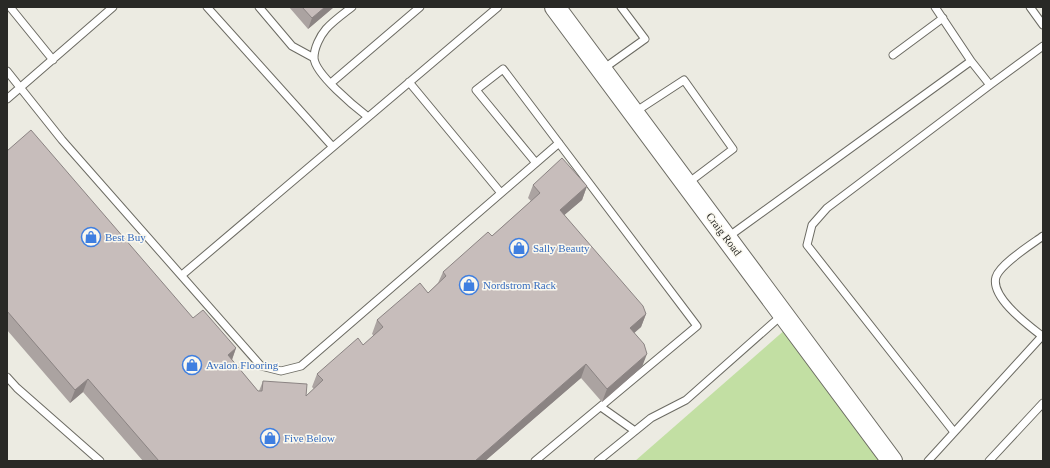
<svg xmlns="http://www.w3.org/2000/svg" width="1050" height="468" viewBox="0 0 1050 468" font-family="Georgia,serif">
	<rect width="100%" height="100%" fill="#ecebe2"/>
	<path fill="#c2dfa3" d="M787,328L892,461H635Z"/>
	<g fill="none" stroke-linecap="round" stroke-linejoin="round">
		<g stroke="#6c6b63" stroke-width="9">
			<path id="service" d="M10,7L53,60
				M207,7L332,146
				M259,7L292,46L314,58
				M352,7C343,14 333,21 326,29C320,36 314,48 314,58C315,74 355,107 368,117
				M935,7L971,61
				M1030,7L1043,25
				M893,55L943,18
				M603,69L645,39L621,7
				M7,71L62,140L261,366L281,371L301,366L559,143
				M409,82L501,193
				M331,83L420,7
				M7,99L113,7
				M635,112L684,80L733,149L688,183
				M728,237L971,61L990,85L1043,46
				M182,275L498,7
				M1042,336C1028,325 990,297 996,277C1000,264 1032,244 1043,236
				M7,377L17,388L100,461
				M601,407L635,431
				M954,432L807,245L812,225L827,208L990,85
				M535,461L697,326L503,69L476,90L536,163
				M598,461L651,418L686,400L782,315
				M928,461L1043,335
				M989,461L1043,403"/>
		</g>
		<g stroke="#6c6b63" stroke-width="22">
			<path id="secondary" d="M555,7L892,461"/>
		</g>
		<use href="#service" stroke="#fff" stroke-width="7"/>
		<use href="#secondary" stroke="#fff" stroke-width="20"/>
	</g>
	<path fill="#aba3a1" d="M289,7H334L308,29Z
		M7,151L193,318L236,348L232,360L258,391H259L263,381L306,396L314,389L312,387L317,374L363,345L374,336L372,334L377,320L428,293L438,283L443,272L492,236L531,201L528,198L533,185L587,186L582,200L564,215L646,314L641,327L634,333L642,367L602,402L581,378L485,461H143L83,392L70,403L7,330Z"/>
	<path fill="#8b8483" d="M325,7H334L308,29L312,18Z
		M587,186L582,200L555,223L560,210Z
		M646,314L641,327L625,341L630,328Z
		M236,348L231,362L228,355Z
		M647,354L642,367L602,402L607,389Z
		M586,364L581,378L485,461H475Z
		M88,379L83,392L70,403L75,390Z"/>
	<path fill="#c7bdbb" stroke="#8b8483" d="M302,7H325L312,18Z
		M31,130L193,318L203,310L236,348L228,355L258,391H262L263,381L307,384L306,396L323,380L317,374L358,338L363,345L383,327L377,320L420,283L428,293L446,276L443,272L488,232L492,236L540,193L533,185L562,158L587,186L560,210L643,306L646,314L630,328L644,344L647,354L607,389L586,364L475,461H159L88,379L75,390L7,311V151Z"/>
	<defs>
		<g id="shop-ring" transform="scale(1)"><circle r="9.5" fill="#faf8ef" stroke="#3f7fe0" stroke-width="1.5"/><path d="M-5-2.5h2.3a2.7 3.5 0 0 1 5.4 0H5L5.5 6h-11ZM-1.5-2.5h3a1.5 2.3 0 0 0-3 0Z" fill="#3f7fe0"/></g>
	</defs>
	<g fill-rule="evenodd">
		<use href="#shop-ring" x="91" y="237"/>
		<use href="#shop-ring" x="519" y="248"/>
		<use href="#shop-ring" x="469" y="285"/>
		<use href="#shop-ring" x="192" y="365"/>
		<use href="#shop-ring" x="270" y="438"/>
	</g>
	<g text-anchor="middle" stroke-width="3" stroke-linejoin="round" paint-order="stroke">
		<g font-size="11" fill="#292926" stroke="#faf8ef">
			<text transform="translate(724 234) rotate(53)" y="4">Craig Road</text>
		</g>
		<g font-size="11" fill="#366cbe" stroke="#faf8ef" text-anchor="start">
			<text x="105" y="241">Best Buy</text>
			<text x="533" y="252">Sally Beauty</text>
			<text x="483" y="289">Nordstrom Rack</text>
			<text x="206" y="369">Avalon Flooring</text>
			<text x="284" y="442">Five Below</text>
		</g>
	</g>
	<rect width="1050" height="468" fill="none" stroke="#292926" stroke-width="16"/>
</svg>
